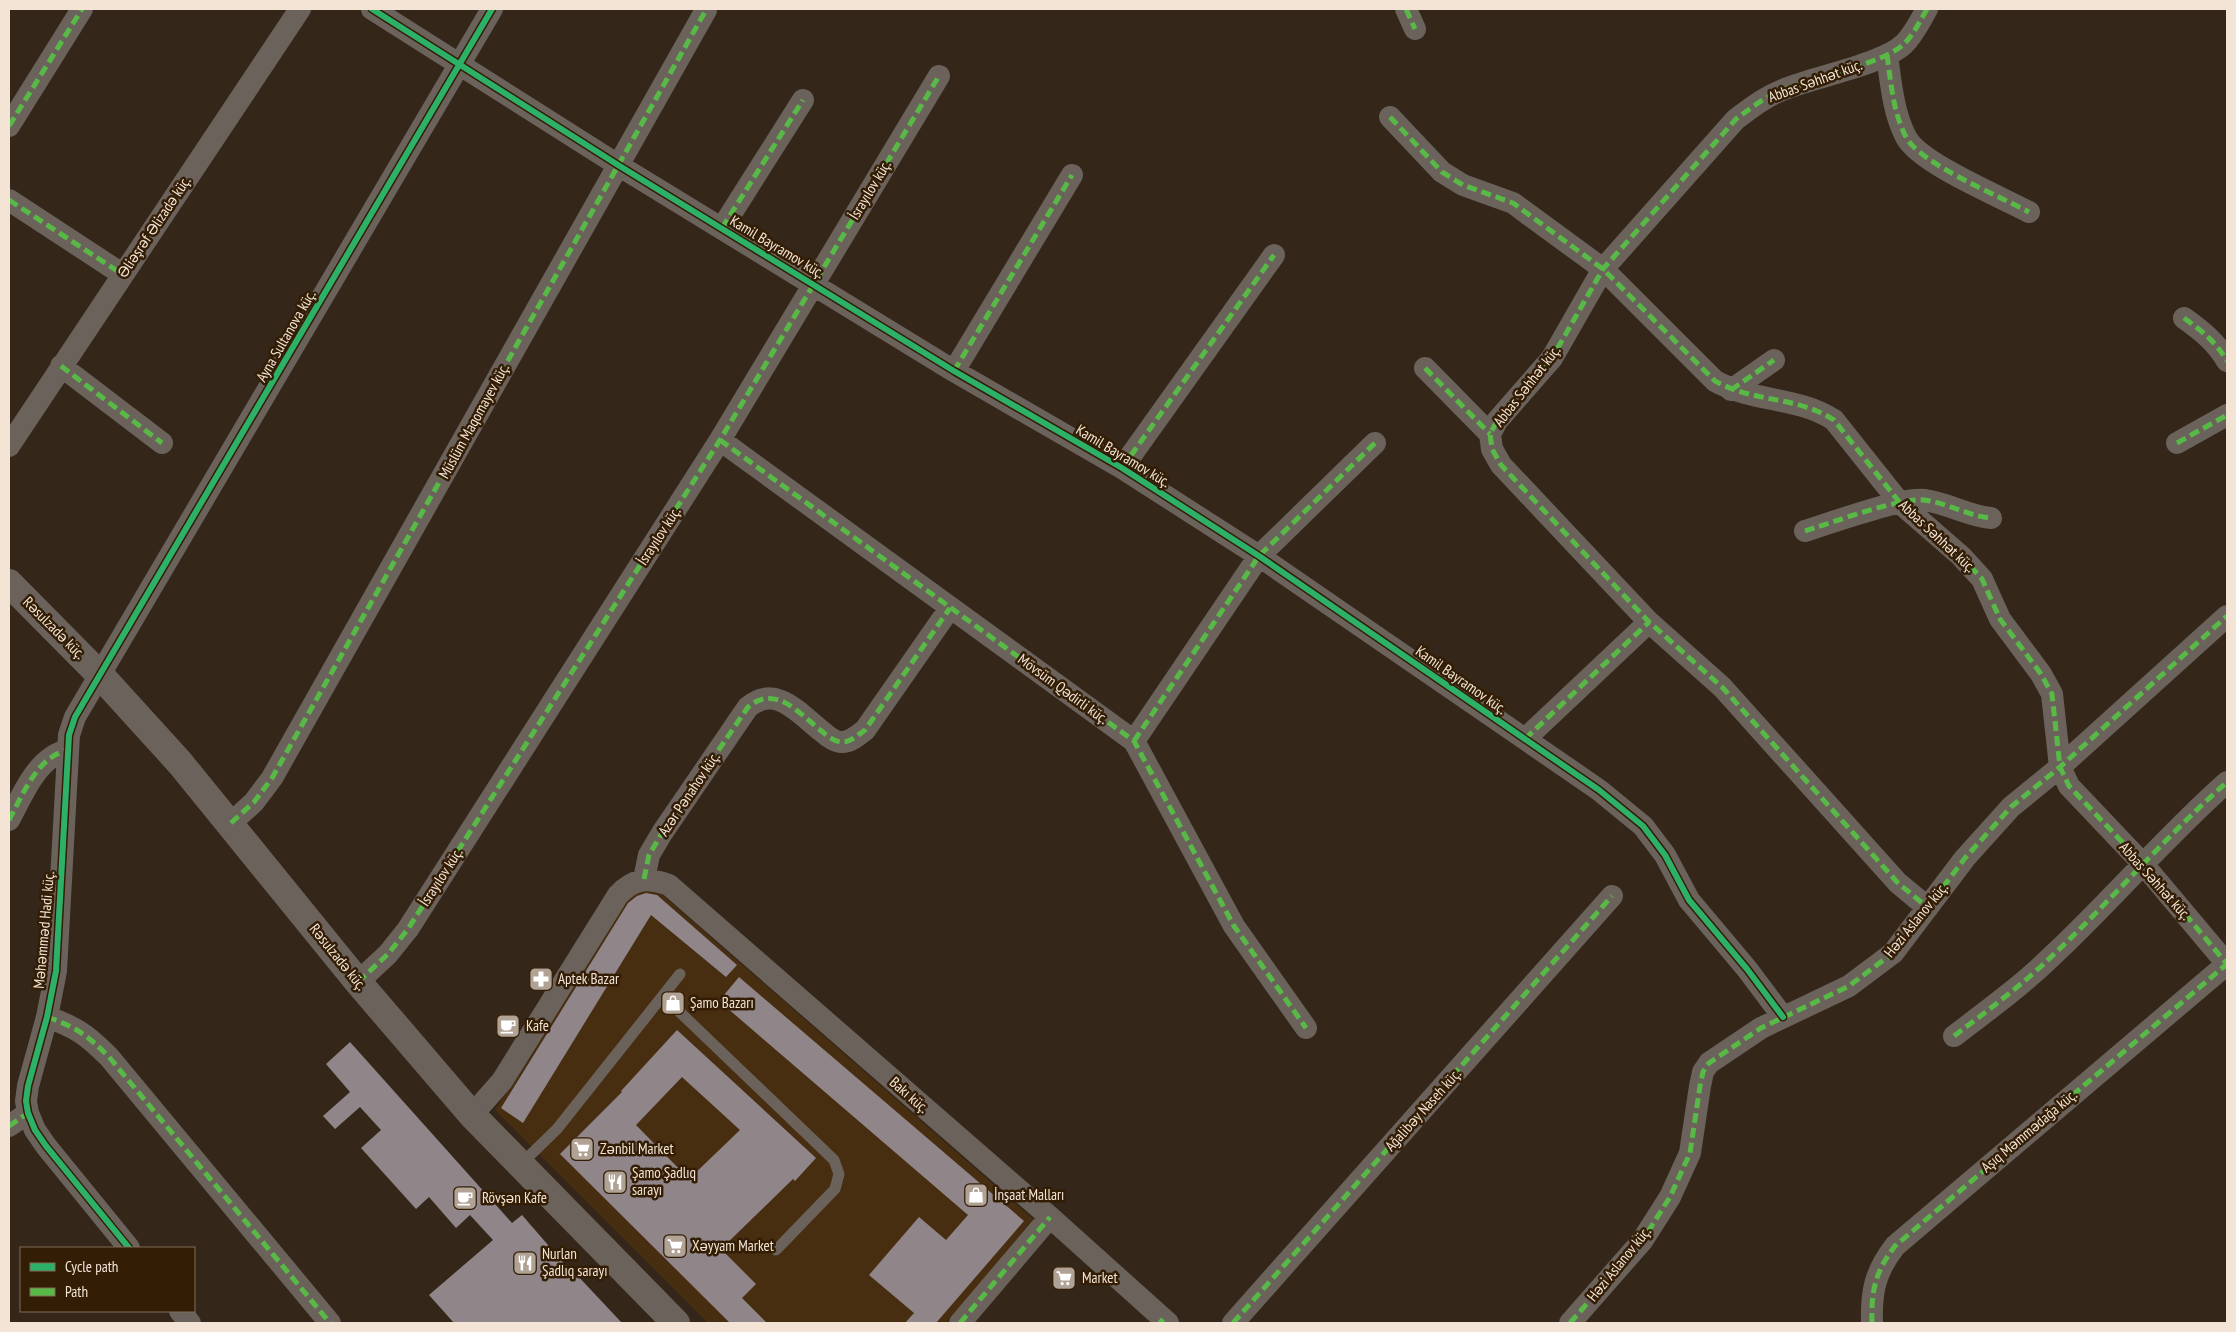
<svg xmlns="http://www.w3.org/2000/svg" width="2236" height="1332" viewBox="0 0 2236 1332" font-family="'PT Sans Narrow',sans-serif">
	<rect width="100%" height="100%" fill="#34271a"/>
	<path fill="#482e11" d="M641,888L660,893L1033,1219L947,1323H708L495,1110L627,896Z"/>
	<path fill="#90868a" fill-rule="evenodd" d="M646,893L657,895L737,965L726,977L651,915L523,1123L501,1108L628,903L637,896Z
		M739,977L1024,1221L936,1323H905L914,1313L869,1275L919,1217L946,1240L968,1215L719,1001Z
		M677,1030L816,1158L795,1181L793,1179L721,1249L756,1284L742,1298L767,1323H730L560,1154L622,1092L621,1091ZM682,1077L740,1130L689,1179L636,1125Z
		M350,1042L512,1223L522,1215L575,1276L576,1274L622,1323H454L429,1295L493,1240L470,1215L456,1228L429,1197L416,1209L361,1148L381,1130L360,1107L335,1129L323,1116L350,1092L326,1064Z"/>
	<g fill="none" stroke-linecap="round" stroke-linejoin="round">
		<path stroke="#6b625c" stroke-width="11" d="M663,996L834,1160L839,1174L835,1189L776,1250
			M520,1165L557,1129L680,974"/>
		<path stroke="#6b625c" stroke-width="22" d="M372,9L618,165L954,371L1122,468L1259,556L1599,790L1643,826L1665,855L1689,900L1747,969L1783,1017
			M1406,9L1415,29
			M1927,9C1920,21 1914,34 1904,44C1883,64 1814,77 1785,89C1766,96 1751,108 1736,119L1603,269L1552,358L1497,421L1490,434L1492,449L1501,465L1649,622L1722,687L1898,883L1927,907
			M1887,55C1891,83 1893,112 1906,137C1919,163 2001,197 2029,212
			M1390,117L1442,172L1463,185L1513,203L1603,269L1715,381C1755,403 1797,396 1834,420L1900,503L1961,556L1982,579L2000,619L2041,674L2052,694L2060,767L2069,786L2143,864L2227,964
			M9,126L82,9
			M9,200L122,274
			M722,228L803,100
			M2184,318C2202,331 2216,342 2227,361
			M61,366L162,443
			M1425,368L1490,434
			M954,371L1072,175
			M1731,390L1774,360
			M720,440L1134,741L1234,926L1306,1028
			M2177,443L2227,415
			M9,446L300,9
			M1122,468L1274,255
			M1805,531C1831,523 1901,497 1924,500C1948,503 1968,516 1991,518
			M1525,739L1649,622
			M1134,741L1259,556L1375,443
			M9,820C20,800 32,770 52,757C56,754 62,752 66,750
			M231,823L254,802L272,778L706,10
			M644,879L649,855L662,833L748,707C777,683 800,715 824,733C828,737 836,742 841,742C850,743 858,735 865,730L950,608
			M358,982L388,954L408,929L720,440L939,76
			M47,1017C76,1027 87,1035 109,1057L330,1323
			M1954,1036C1987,1011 2021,986 2051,957C2112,900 2165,837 2227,782
			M472,1115L502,1081L618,895C634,878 648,877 669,885L1050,1217L1168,1323
			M9,1126L28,1113
			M129,1248L46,1146L35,1130L28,1113L26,1101L28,1086L47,1017L56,971L69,735L75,717L492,9
			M180,1311L190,1323
			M960,1323L1050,1217
			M1233,1323L1612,896
			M1570,1323L1642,1241L1670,1197L1690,1153L1700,1086L1703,1072L1709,1063L1761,1028L1849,986L1893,953L1965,858L2011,807L2060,767L2227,616
			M1872,1323C1871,1291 1875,1272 1895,1246L2227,964"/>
		<path stroke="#6b625c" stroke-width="28" d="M9,583L101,676L180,763L358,982L472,1115L676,1323"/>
		<path stroke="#58b947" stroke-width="5" stroke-dasharray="10 5" stroke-linecap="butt" d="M1406,9L1415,29
			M1927,9C1920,21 1914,34 1904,44C1883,64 1814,77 1785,89C1766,96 1751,108 1736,119L1603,269L1552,358L1497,421L1490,434L1492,449L1501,465L1649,622L1722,687L1898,883L1927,907
			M1887,55C1891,83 1893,112 1906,137C1919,163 2001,197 2029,212
			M1390,117L1442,172L1463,185L1513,203L1603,269L1715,381C1755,403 1797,396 1834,420L1900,503L1961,556L1982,579L2000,619L2041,674L2052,694L2060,767L2069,786L2143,864L2227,964
			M9,126L82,9
			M9,200L122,274
			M722,228L803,100
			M2184,318C2202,331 2216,342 2227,361
			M61,366L162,443
			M1425,368L1490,434
			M954,371L1072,175
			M1731,390L1774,360
			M720,440L1134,741L1234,926L1306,1028
			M2177,443L2227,415
			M1122,468L1274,255
			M1805,531C1831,523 1901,497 1924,500C1948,503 1968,516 1991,518
			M1525,739L1649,622
			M1134,741L1259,556L1375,443
			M9,820C20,800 32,770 52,757C56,754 62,752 66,750
			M231,823L254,802L272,778L706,10
			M644,879L649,855L662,833L748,707C777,683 800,715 824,733C828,737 836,742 841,742C850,743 858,735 865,730L950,608
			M358,982L388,954L408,929L720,440L939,76
			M47,1017C76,1027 87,1035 109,1057L330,1323
			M1954,1036C1987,1011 2021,986 2051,957C2112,900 2165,837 2227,782
			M9,1126L28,1113
			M960,1323L1050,1217
			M1160,1323L1163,1319
			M1233,1323L1612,896
			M1570,1323L1642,1241L1670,1197L1690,1153L1700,1086L1703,1072L1709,1063L1761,1028L1849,986L1893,953L1965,858L2011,807L2060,767L2227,616
			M1872,1323C1871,1291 1875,1272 1895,1246L2227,964"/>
		<g stroke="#331d05" stroke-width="9">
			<path id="cycleway" d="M372,9L618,165L954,371L1122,468L1259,556L1599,790L1643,826L1665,855L1689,900L1747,969L1783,1017
				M129,1248L46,1146L35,1130L28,1113L26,1101L28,1086L47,1017L56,971L69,735L75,717L492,9"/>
		</g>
		<use href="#cycleway" stroke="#2db169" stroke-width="6"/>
	</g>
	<defs>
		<g id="pharmacy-square" transform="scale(1.25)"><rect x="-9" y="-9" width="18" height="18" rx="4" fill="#b0a294" stroke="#331d05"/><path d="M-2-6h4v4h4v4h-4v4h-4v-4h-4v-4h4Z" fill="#fff"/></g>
		<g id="shop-square" transform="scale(1.25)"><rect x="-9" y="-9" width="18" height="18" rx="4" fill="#b0a294" stroke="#331d05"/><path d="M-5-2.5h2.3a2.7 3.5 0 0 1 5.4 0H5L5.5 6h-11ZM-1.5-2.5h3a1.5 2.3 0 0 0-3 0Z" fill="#fff"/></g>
		<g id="cafe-square" transform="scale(1.25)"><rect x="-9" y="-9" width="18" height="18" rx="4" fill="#b0a294" stroke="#331d05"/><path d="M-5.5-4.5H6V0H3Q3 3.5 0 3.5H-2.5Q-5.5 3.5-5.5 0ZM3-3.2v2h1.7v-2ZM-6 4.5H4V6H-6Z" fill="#fff"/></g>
		<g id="supermarket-square" transform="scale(1.25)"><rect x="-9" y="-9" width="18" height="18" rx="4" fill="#b0a294" stroke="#331d05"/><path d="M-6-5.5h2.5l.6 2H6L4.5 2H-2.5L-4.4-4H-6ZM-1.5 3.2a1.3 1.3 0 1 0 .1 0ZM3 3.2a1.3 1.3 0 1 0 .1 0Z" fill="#fff"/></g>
		<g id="restaurant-square" transform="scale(1.25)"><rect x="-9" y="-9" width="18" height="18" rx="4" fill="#b0a294" stroke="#331d05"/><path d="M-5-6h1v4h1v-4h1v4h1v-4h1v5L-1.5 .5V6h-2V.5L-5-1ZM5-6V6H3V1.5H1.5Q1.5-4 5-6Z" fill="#fff"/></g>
	</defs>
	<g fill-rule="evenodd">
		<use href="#pharmacy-square" x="541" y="979"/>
		<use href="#shop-square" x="673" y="1003"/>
		<use href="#cafe-square" x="508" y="1026"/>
		<use href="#supermarket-square" x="582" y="1149"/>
		<use href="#restaurant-square" x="615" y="1182"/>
		<use href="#shop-square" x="976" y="1195"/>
		<use href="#cafe-square" x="465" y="1198"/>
		<use href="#supermarket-square" x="675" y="1246"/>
		<use href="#restaurant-square" x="525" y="1263"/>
		<use href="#supermarket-square" x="1064" y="1278"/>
	</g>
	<g text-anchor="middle" stroke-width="5" stroke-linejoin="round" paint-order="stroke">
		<g font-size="15" fill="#f3e4d6" stroke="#331d05">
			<text transform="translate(1815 81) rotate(-20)" y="5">Abbas Səhhət küç.</text>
			<text transform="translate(870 190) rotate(-59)" y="5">İsrayılov küç.</text>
			<text transform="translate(154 227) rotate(-56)" y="5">Əliəşrəf Əlizadə küç.</text>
			<text transform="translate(777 247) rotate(31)" y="5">Kamil Bayramov küç.</text>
			<text transform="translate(286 336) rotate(-60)" y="5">Ayna Sultanova küç.</text>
			<text transform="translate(1527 386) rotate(-52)" y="5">Abbas Səhhət küç.</text>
			<text transform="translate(474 421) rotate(-61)" y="5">Müslüm Maqomayev küç.</text>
			<text transform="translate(1123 456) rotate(31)" y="5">Kamil Bayramov küç.</text>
			<text transform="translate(659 536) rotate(-57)" y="5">İsrayılov küç.</text>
			<text transform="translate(1937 536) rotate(43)" y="5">Abbas Səhhət küç.</text>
			<text transform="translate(54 628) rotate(45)" y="5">Rəsulzadə küç.</text>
			<text transform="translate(1461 680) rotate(35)" y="5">Kamil Bayramov küç.</text>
			<text transform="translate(1063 689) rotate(36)" y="5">Mövsüm Qədirli küç.</text>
			<text transform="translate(689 794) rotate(-56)" y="5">Azər Pənahov küç.</text>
			<text transform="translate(441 877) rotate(-57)" y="5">İsrayılov küç.</text>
			<text transform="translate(2155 881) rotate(48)" y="5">Abbas Səhhət küç.</text>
			<text transform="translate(1916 920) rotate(-51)" y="5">Həzi Aslanov küç.</text>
			<text transform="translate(44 930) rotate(-85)" y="5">Məhəmməd Hadi küç.</text>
			<text transform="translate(338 957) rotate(51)" y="5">Rəsulzadə küç.</text>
			<text transform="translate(909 1095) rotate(41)" y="5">Bakı küç.</text>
			<text transform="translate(1423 1110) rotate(-48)" y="5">Ağalibəy Naseh küç.</text>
			<text transform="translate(2029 1131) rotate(-40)" y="5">Aşıq Məmmədağa küç.</text>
			<text transform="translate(1619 1264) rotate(-51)" y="5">Həzi Aslanov küç.</text>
		</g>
		<g font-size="15" fill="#f3e4d6" stroke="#331d05" text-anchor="start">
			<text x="558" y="984">Aptek Bazar</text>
			<text x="690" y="1008">Şamo Bazarı</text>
			<text x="526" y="1031">Kafe</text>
			<text x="600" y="1154">Zənbil Market</text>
			<text x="632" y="1178">Şamo Şadlıq<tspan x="632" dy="17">sarayı</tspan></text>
			<text x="994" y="1200">İnşaat Malları</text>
			<text x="482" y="1203">Rövşən Kafe</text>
			<text x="692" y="1251">Xəyyam Market</text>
			<text x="542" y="1259">Nurlan<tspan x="542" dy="17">Şadlıq sarayı</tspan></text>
			<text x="1082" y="1283">Market</text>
		</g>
	</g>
	<rect width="2236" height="1332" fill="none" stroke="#f3e4d6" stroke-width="20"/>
	<rect x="20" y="1247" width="175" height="65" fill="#331d05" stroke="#806d59"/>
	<rect x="30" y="1263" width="25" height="8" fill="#2db169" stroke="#806d59"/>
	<text x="65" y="1272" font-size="15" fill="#f3e4d6">Cycle path</text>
	<rect x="30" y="1288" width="25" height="8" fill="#58b947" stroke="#806d59"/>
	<text x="65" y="1297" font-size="15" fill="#f3e4d6">Path</text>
</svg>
